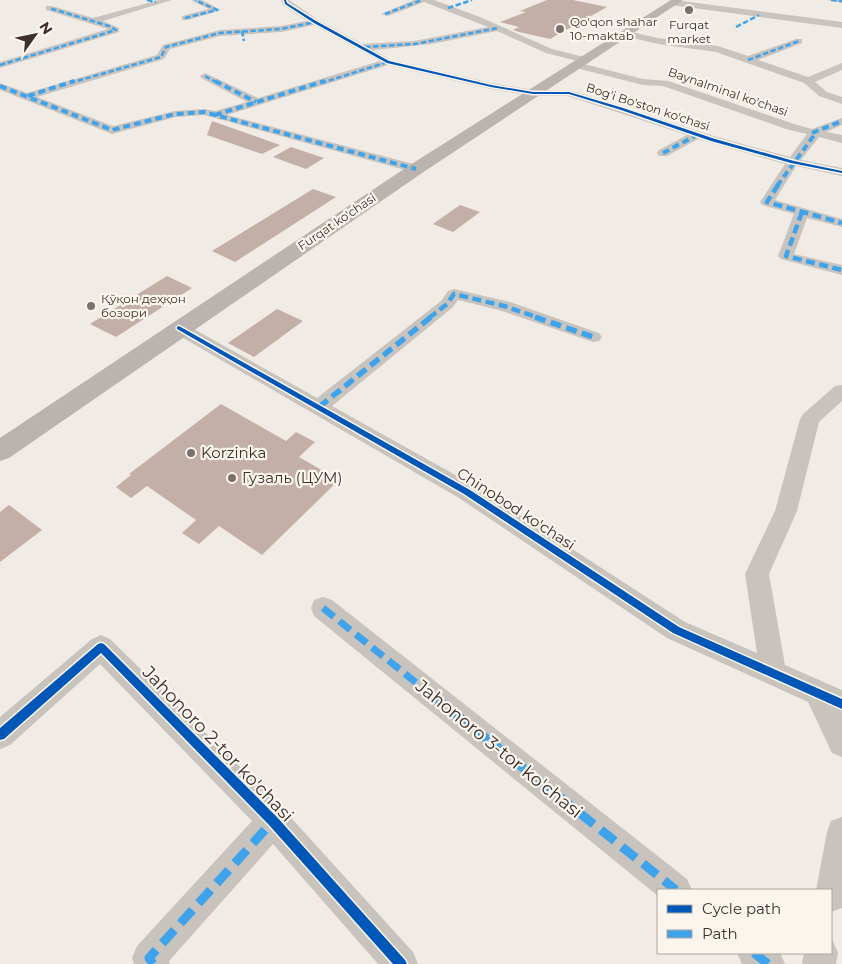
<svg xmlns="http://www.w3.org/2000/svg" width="842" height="964" viewBox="0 0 842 964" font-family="Montserrat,sans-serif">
	<rect width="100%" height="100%" fill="#f0ebe5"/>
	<path fill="#c3afa7" d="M547,0H573L607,7L550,39L519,32L513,30L519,27L500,22L526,12L520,11Z
		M212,121L280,145L262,154L207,135Z
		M291,147L324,158L306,169L273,157Z
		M313,189L336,197L235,262L212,251Z
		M460,205L480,212L453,232L433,224Z
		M167,276L192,288L116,337L90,324Z
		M277,309L303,321L254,357L228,343Z
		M221,404L286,441L296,432L315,442L299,457L339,480L262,555L219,526L199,544L182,533L196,520L147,486L131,498L116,487L131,475L129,474Z
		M9,505L42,530L0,562V512Z"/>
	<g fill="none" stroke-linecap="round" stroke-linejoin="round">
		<path fill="#c9c3be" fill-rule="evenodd" d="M159,0H172L103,21L119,28V32L0,68V62L108,29L46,10V6H52L93,18Z
			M191,0H202L221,10L188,20H182V16L209,9Z
			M281,0H289L318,20L362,44L414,41L488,27L424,2L388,16L381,14L414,0H434L480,17L552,49L588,58L590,60L585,63L546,53L497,31L431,44L373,50L391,60L491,83L533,90L573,91L717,137L790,157L807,134L786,129L663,86L643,85L572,67L571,65L576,62L643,79L668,81L794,124L812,129L842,118V125L826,132L842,135V143L819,137L801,160L842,168V176L796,166L775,200L842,219V227L807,218L794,254L842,265V275L781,259L778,256L794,214L762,205L760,202L785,164L698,139L667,156H659L657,153L659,150L687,135L568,96H533L491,89L388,65L227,115L421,166L422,169L421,172L416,173L204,115L176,117L112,134L0,90V83L27,93L157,55L163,45L220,30L281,26L307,21L283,5ZM314,25L380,61L258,98L205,73L200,76L201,78L247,102L215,111L204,109L175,111L113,126L37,97L164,59L170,49L220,36L281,32Z
			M674,0L842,22V28L671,5L670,3Z
			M827,0H842V3Z
			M627,31L658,38L718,46L748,56L796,39H802V43L758,60L808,77L842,63V70L815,82L827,92L842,97V104L819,96L804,83L716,52L658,44L624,36V32Z
			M454,289L510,302L599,333L602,337L599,341L593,342L499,310L458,300L453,307L332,406L475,486L685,622L757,653L745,574L775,511L800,419L803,414L835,386L842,385V401L819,422L797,511L769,574L785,665L842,690V757L832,753L808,702L667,638L459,498L173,332L170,328L173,324L179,323L185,324L317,398L441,301L448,291Z
			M323,597L332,600L687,879L692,890H658V896L314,616L311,608L314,600Z
			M101,635L110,639L284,810L413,952L418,964H378L273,844L169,961L170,964H134L132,958L137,946L252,821L100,664L10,745L0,749V717L92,639Z
			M842,817V908L831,912V890H816L827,832L831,821Z
			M831,940L833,941L838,953L836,964H802L804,953H831Z
			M737,953H780L785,964H742Z"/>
		<path fill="#bab3ae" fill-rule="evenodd" d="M671,0H683L422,173L9,458L0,461V438L410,165Z"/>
		<path stroke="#3fa3eb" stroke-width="2.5" stroke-dasharray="5.5 2.5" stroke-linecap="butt" d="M147,0L156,2
			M831,0L842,1
			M448,8L472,0
			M385,14L422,0
			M185,18L217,10L195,0
			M736,27L759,15
			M242,31L244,41
			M365,47L415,44L498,28
			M748,60L799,41
			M0,65L116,30L109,26L49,8
			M205,76L218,83
			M70,83L161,57L166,47L220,33L281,29L315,22
			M321,83L388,62"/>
		<path stroke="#3fa3eb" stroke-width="4" stroke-dasharray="7 4" stroke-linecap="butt" d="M215,81L256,102
			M0,86L112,130L175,114L204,112L416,169
			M28,96L74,81
			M215,115L325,81
			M812,133L842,121
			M663,153L697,135
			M777,186L815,134"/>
		<path stroke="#3fa3eb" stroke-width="4.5" stroke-dasharray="9 4.5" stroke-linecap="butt" d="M778,185L767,202L842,223
			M802,212L786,256L842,270
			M429,318L447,304L454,294L504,306L539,318"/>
		<path stroke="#3fa3eb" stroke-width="5.5" stroke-dasharray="11 5.5" stroke-linecap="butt" d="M535,317L593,337
			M319,407L431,317"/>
		<path stroke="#3fa3eb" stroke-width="7" stroke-dasharray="14 7" stroke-linecap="butt" d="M323,608L434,697"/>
		<path stroke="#3fa3eb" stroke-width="9" stroke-dasharray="18 9" stroke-linecap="butt" d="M432,695L676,890
			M754,953L768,964
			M153,964L149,958L273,821"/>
		<g stroke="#fbf5ee" stroke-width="3">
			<path id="cycleway" d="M284,0H286L287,3L316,21L389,61L491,85L533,92H569L623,108L715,139L794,161L842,171V173L791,163L711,141L621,110L569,94H533L491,87L387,63L314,23L285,4Z
				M179,326L470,490L679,627L842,699V709L673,633L464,494L177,329V327Z
				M101,643L104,644L277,817L405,960L407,964H393L269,825L101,653L4,739L0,740V728L98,644Z"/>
		</g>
		<use href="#cycleway" fill="#0057b8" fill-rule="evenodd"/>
	</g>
	<g fill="#7a716c" stroke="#fbf5ee" stroke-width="2">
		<circle cx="689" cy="10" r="5"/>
		<circle cx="560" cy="29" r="5"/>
		<circle cx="91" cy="306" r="5"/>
		<circle cx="191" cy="453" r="5"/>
		<circle cx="232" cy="478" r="5"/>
	</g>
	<g text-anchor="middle" stroke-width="4.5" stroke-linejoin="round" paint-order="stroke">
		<g font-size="12" fill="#3b302b" stroke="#fbf5ee" text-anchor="start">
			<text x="570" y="26">Qo'qon shahar<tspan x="570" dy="14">10-maktab</tspan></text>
			<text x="689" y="29" text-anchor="middle">Furqat<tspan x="689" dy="14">market</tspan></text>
			<text x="101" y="303">Қўқон деҳқон<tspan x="101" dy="14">бозори</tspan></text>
		</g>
		<g font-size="12" fill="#3b302b" stroke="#fbf5ee">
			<text transform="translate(728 92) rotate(19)" y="4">Baynalminal ko'chasi</text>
			<text transform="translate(648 107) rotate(18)" y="4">Bog'i Bo'ston ko'chasi</text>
			<text transform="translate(337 222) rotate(-34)" y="4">Furqat ko'chasi</text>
		</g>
		<g font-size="15" fill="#3b302b" stroke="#fbf5ee" text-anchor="start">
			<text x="201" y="458">Korzinka</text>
			<text x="242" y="483">Гузаль (ЦУМ)</text>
		</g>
		<g font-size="15" fill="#3b302b" stroke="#fbf5ee">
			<text transform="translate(516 509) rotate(33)" y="5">Chinobod ko'chasi</text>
		</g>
		<g font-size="18" fill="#3b302b" stroke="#fbf5ee">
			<text transform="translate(218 744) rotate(46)" y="6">Jahonoro 2-tor ko'chasi</text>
			<text transform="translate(499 749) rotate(39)" y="6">Jahonoro 3-tor ko'chasi</text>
		</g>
	</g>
	<rect x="657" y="889" width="175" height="65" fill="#fbf5ee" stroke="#aea6a0"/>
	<rect x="667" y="905" width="25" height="8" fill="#0057b8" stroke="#aea6a0"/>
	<text x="702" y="914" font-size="15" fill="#3b302b">Cycle path</text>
	<rect x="667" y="930" width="25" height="8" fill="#3fa3eb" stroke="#aea6a0"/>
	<text x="702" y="939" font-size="15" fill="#3b302b">Path</text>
	<g transform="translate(35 35) rotate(57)" stroke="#fbf5ee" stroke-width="4" paint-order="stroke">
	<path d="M0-4L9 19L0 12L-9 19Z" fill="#3b302b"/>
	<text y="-8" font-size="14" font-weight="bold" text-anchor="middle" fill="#3b302b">N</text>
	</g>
</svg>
